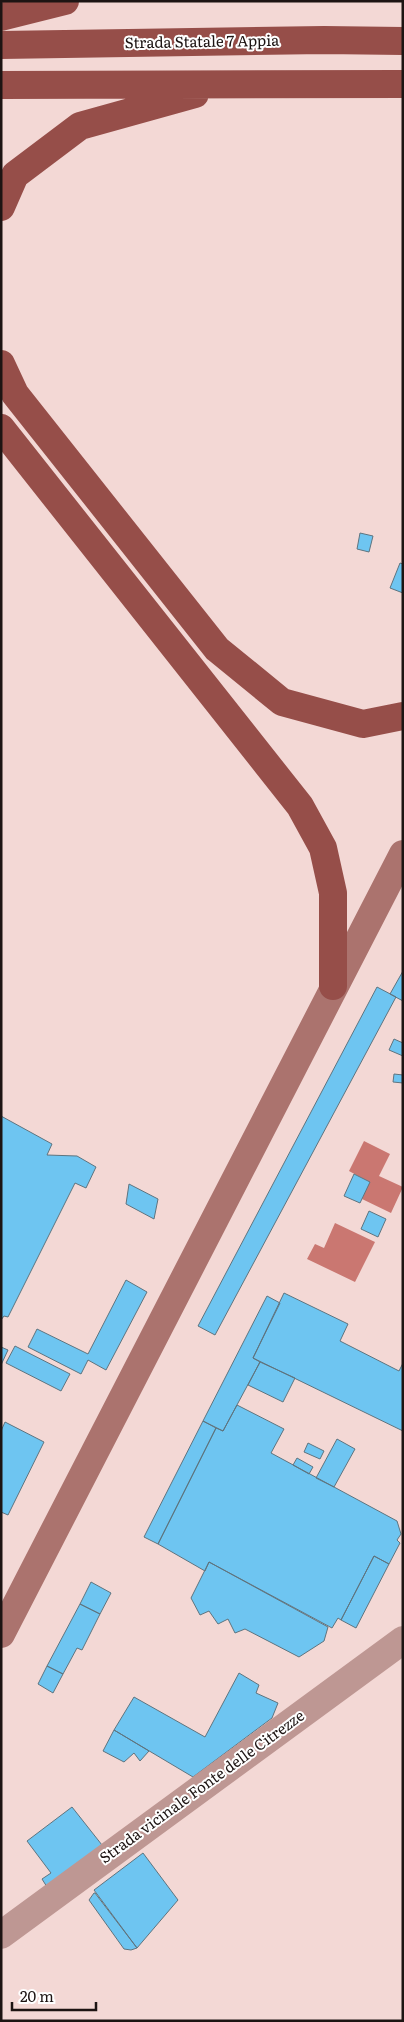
<svg xmlns="http://www.w3.org/2000/svg" width="404" height="2022" viewBox="0 0 404 2022" font-family="Literata,serif">
	<rect width="100%" height="100%" fill="#f3d8d5"/>
	<path fill="#ca7771" d="M364,1141L390,1154L379,1176L403,1187L391,1213L362,1199L369,1182L349,1171Z
		M335,1223L375,1242L355,1282L307,1259L315,1244L324,1248Z"/>
	<path fill="#6ec5f1" stroke="#5e747f" d="M360,533L373,536L369,552L357,549Z
		M400,563L403,564V593L390,588Z
		M403,971V1001L390,994Z
		M377,987L396,997L215,1335L198,1326Z
		M394,1039L403,1043V1056L389,1050Z
		M394,1074L403,1075V1083L393,1082Z
		M1,1116L52,1144L47,1155L77,1156L96,1167L86,1188L75,1183L8,1317L4,1316L1,1320Z
		M354,1174L370,1182L360,1203L344,1196Z
		M129,1184L158,1199L154,1219L126,1204Z
		M369,1211L386,1219L378,1237L361,1229Z
		M126,1280L147,1292L106,1370L88,1360L81,1374L28,1347L37,1329L88,1354Z
		M284,1293L348,1324L340,1341L399,1371L403,1363V1431L253,1358Z
		M267,1296L280,1303L253,1358L260,1362L223,1431L203,1421Z
		M15,1346L70,1374L61,1391L6,1363Z
		M1,1347L8,1350L1,1365Z
		M260,1362L295,1378L283,1402L248,1385Z
		M237,1405L284,1429L271,1453L397,1521L401,1534L397,1540L400,1543L389,1564L374,1556L341,1620L338,1618L332,1628L209,1562L205,1571L158,1544L216,1428L223,1431Z
		M203,1421L216,1428L158,1544L144,1537Z
		M5,1422L44,1442L8,1515L1,1512V1431Z
		M337,1439L355,1449L334,1487L316,1478Z
		M308,1443L324,1451L320,1459L304,1452Z
		M297,1458L313,1467L309,1474L293,1465Z
		M374,1556L389,1564L356,1628L341,1620Z
		M209,1562L328,1627L324,1641L299,1657L245,1629L235,1633L228,1619L218,1624L209,1611L200,1615L191,1598Z
		M91,1582L111,1593L100,1614L80,1604Z
		M80,1604L100,1614L82,1650L77,1648L63,1674L47,1666Z
		M47,1666L63,1674L53,1693L38,1684Z
		M239,1673L259,1685L256,1693L278,1703L272,1718L193,1777L114,1730L134,1697L205,1737Z
		M114,1730L149,1751L140,1761L134,1753L124,1762L103,1751Z
		M72,1807L102,1845L47,1887L42,1879L51,1873L27,1841Z
		M143,1853L178,1900L137,1948L94,1890Z
		M94,1893H95L137,1948L131,1950L124,1949L89,1900Z"/>
	<g fill="none" stroke-linecap="round" stroke-linejoin="round">
		<path stroke="#be9793" stroke-width="28" d="M1,1935L403,1640"/>
		<path stroke="#ab736e" stroke-width="28" d="M1,1634L403,854"/>
		<path stroke="#964e49" stroke-width="28" d="M1,17L65,1
			M1,45L324,40L403,41
			M1,85L403,84
			M1,207L15,175L80,126L195,94
			M1,364L15,394L217,649L282,702L363,724L403,716
			M1,428L300,806L323,848L333,893V986"/>
	</g>
	<g text-anchor="middle" stroke-width="4" stroke-linejoin="round" paint-order="stroke">
		<g font-size="15" fill="#1d1413" stroke="#fff">
			<text transform="translate(202 42) rotate(-1)" y="5">Strada Statale 7 Appia</text>
			<text transform="translate(202 1787) rotate(-36)" y="5">Strada vicinale Fonte delle Citrezze</text>
		</g>
	</g>
	<rect width="404" height="2022" fill="none" stroke="#1d1413" stroke-width="5"/>
	<path d="M12 2002v8h84v-8" fill="none" stroke="#1d1413" stroke-width="2.5"/>
	<text x="20" y="2002" font-size="15" fill="#1d1413" stroke="#ffffff" stroke-width="4" paint-order="stroke">20 m</text>
</svg>
